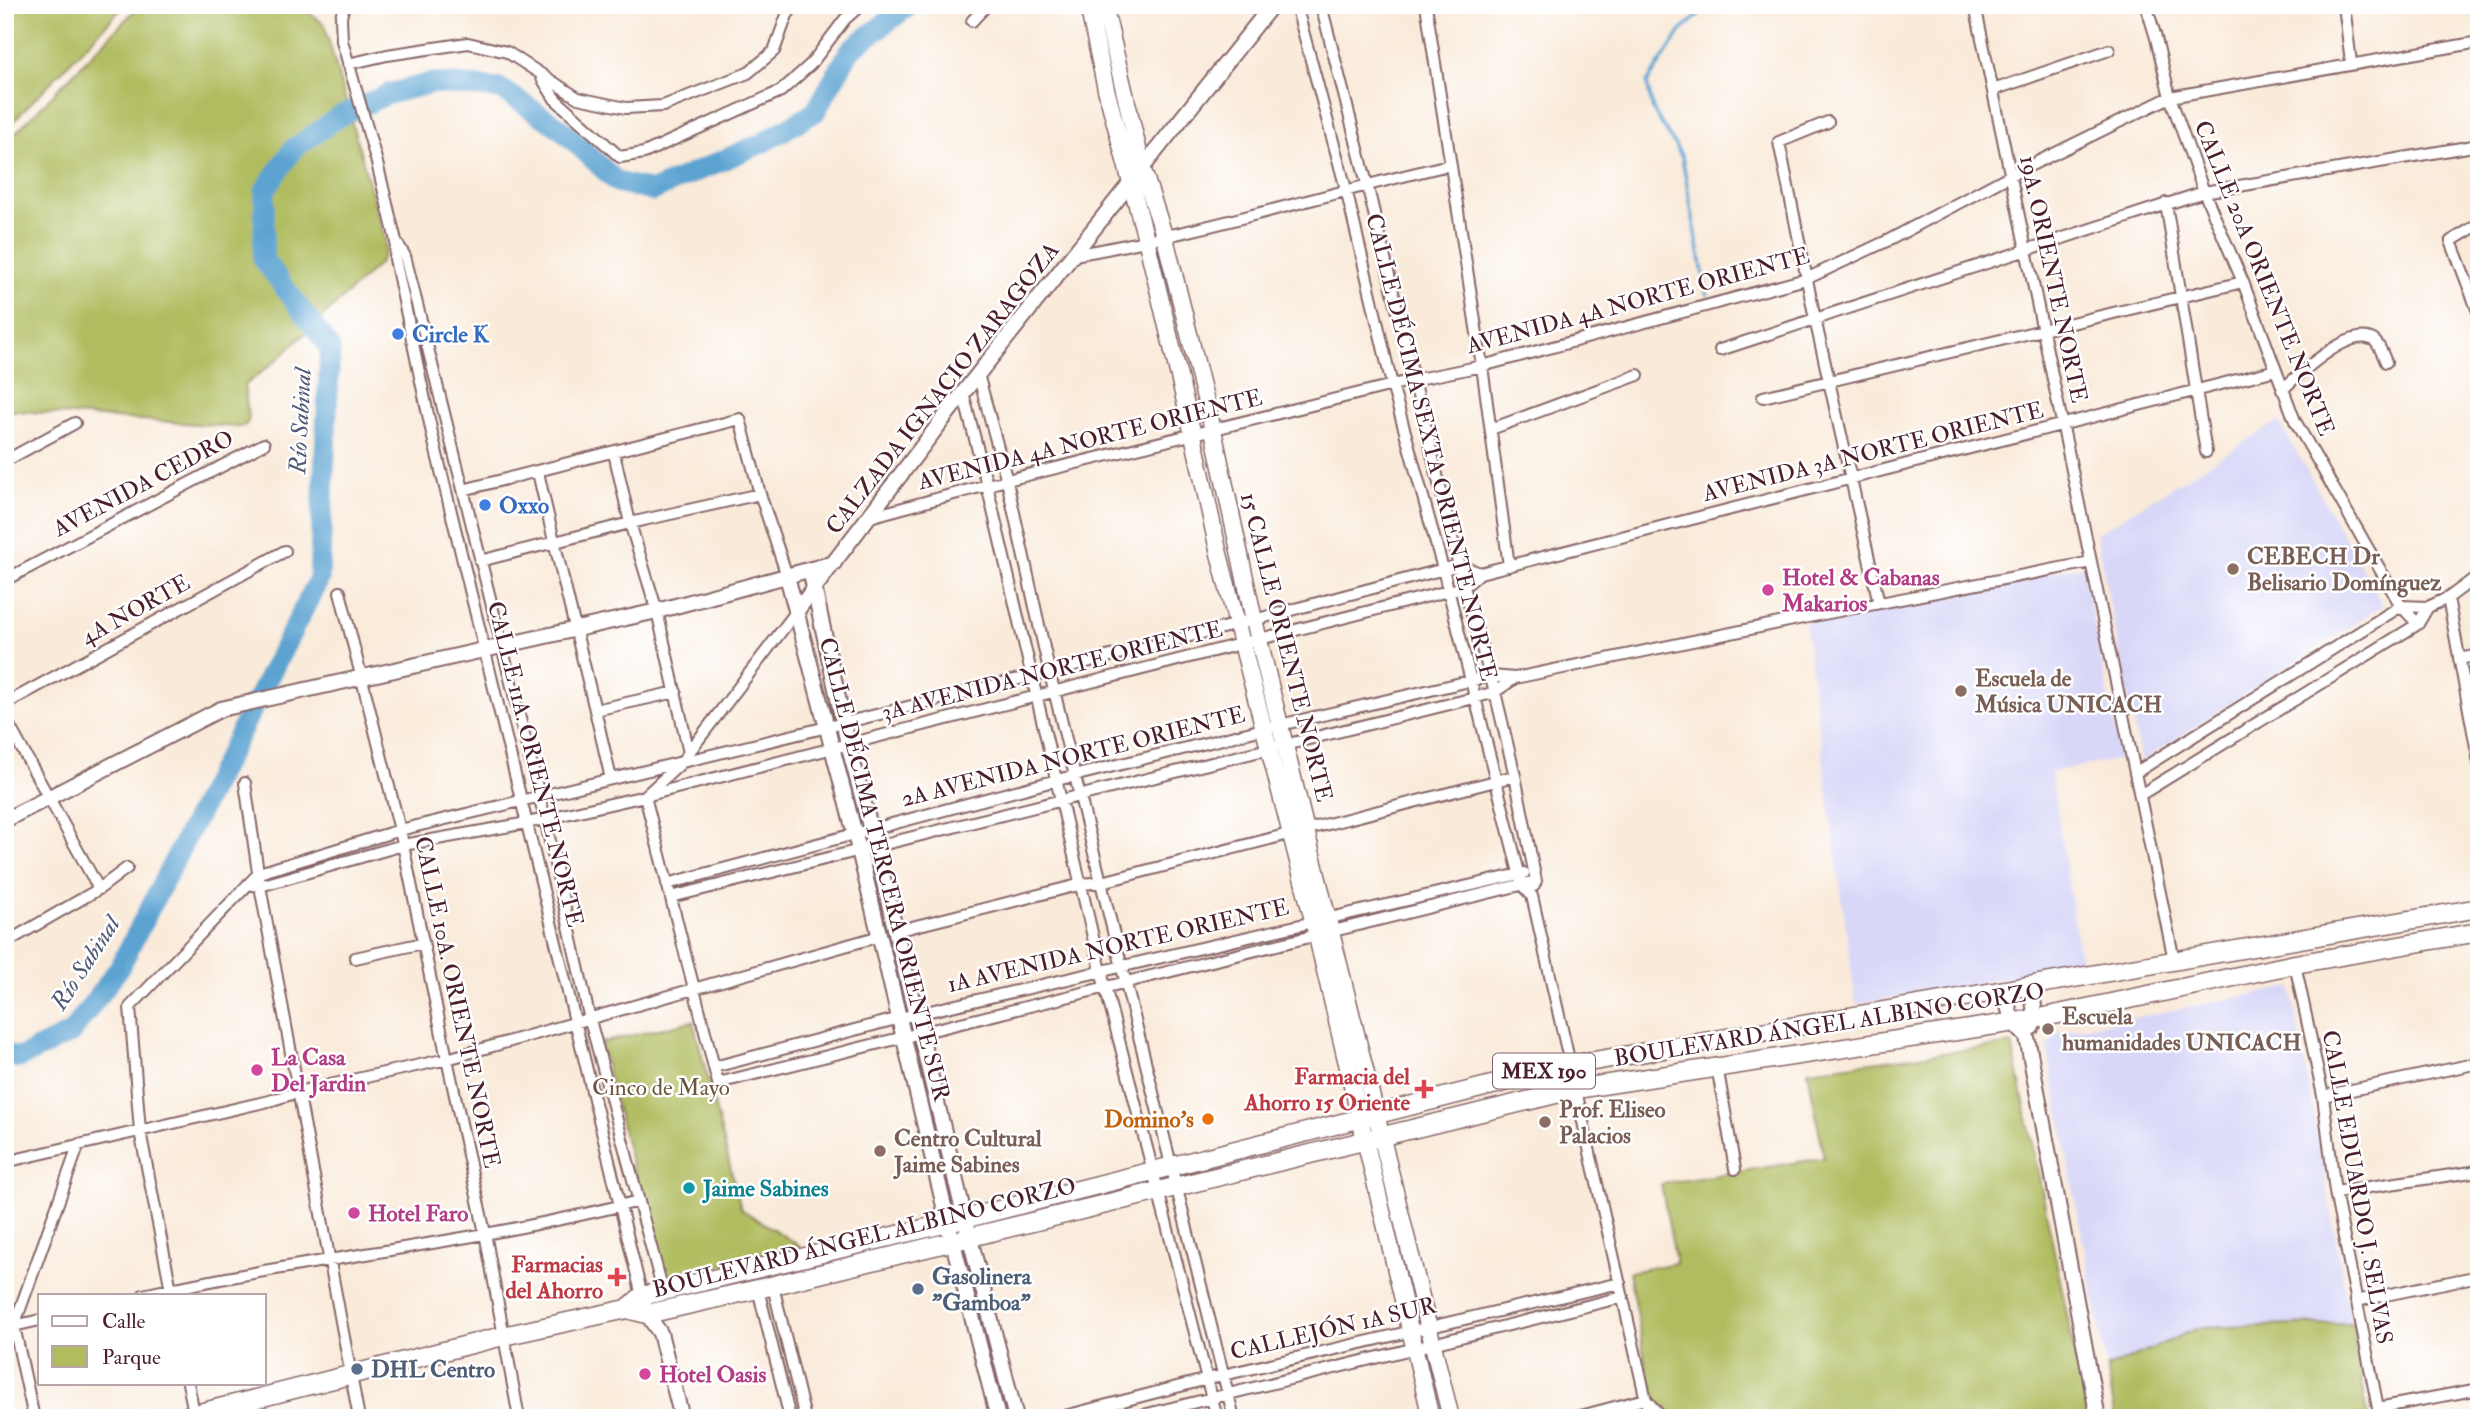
<svg xmlns="http://www.w3.org/2000/svg" width="2484" height="1423" viewBox="0 0 2484 1423" font-family="'IM FELL Double Pica',serif">
	<rect width="100%" height="100%" fill="#fff"/>
	<filter id="ink" filterUnits="userSpaceOnUse"><feTurbulence type="fractalNoise" baseFrequency=".0143" numOctaves="2"/><feDisplacementMap in="SourceGraphic" scale="14" xChannelSelector="R" yChannelSelector="G"/><feConvolveMatrix kernelMatrix="1 2 1 2 8 2 1 2 1" color-interpolation-filters="sRGB"/></filter>
	<filter id="wash" filterUnits="userSpaceOnUse"><feTurbulence type="fractalNoise" baseFrequency=".00686" numOctaves="4" result="noise"/><feDisplacementMap in="SourceGraphic" scale="28" xChannelSelector="R" yChannelSelector="G"/><feGaussianBlur stdDeviation="1.57" result="paint"/><feColorMatrix in="noise" values="0 0 0 0 0 0 0 0 0 0 0 0 0 0 0 0 0 1.4 0 .05"/><feComposite in="paint" operator="in"/></filter>
	<g filter="url(#wash)">
		<rect width="100%" height="100%" fill="#f9ead9"/>
		<path fill="#d8d7f8" d="M2279,421L2383,605L2141,762L2096,534Z
			M2082,566L2121,759L2051,772L2081,965L1856,1004L1805,623Z
			M2291,987L2368,1418H2116L2047,1048L2056,1033Z"/>
		<path fill="#b0bc5e" stroke="#7d6e44" stroke-width="2" d="M5,5H125L5,130Z
			M140,5H277L308,12L324,24L385,240V252L379,264L279,358L244,386L249,419L246,425L238,427L5,410V144Z
			M693,1021L741,1209L800,1246L662,1280L600,1043Z
			M2012,1044L2088,1418H1674L1651,1394L1629,1272L1676,1263L1661,1184L1824,1158L1808,1070Z
			M2353,1323L2368,1418H2116L2107,1368L2198,1328Z"/>
		<g fill="none" stroke-linecap="round" stroke-linejoin="round">
			<path stroke="#5ba3d2" stroke-width="3.5" d="M1707,295L1682,157L1653,110L1647,83L1681,31L1710,5"/>
			<path stroke="#5ba3d2" stroke-width="21" d="M5,1054L19,1058L71,1033L119,968L319,579L330,348L263,259L265,190L293,149L340,116L388,94L432,83L501,89L560,128L617,182L652,191L762,143L815,112L851,49L910,5"/>
		</g>
	</g>
	<g filter="url(#ink)">
		<g fill="none" stroke-linecap="round" stroke-linejoin="round">
			<g stroke="#876668" stroke-width="14">
				<path id="minor" d="M344,5L341,17L342,41L376,159L396,241L395,259L433,438L642,1296
					M1296,5L1346,189L1392,385L1443,569L1522,885L1532,896L1650,1418
					M1321,5L1367,184L1464,587L1495,692L1515,776L1536,881L1534,886
					M1426,5L1482,366L1509,566
					M1975,5L2174,960
					M2146,5L2156,38L2170,97L2204,192L2243,282L2295,421L2401,606L2418,624
					M2344,5L2351,63
					M1298,9L1312,5
					M972,21L987,5
					M348,64L387,55L468,43L507,52L578,98L626,108L663,106L748,73L774,51L787,15L795,5
					M542,78L555,99L620,157L644,153L781,91L811,64L845,19L861,5
					M1993,90L2109,50
					M1828,122L1779,142L1815,319L1879,603
					M2166,203L2206,452
					M2479,224L2451,241L2479,314
					M396,241L405,256L545,819L590,1020L663,1291
					M1074,255C1201,233 1324,194 1449,165
					M1720,350L2204,192L2479,145
					M978,374L1007,481L1049,670L1126,984L1234,1418
					M2282,390C2299,374 2347,329 2371,339C2378,341 2383,355 2386,362
					M963,393L987,485L1101,971L1217,1418
					M1763,397L2243,282
					M1491,429L1638,375
					M614,453L630,523L657,611L689,753
					M5,461L75,423
					M538,472C561,575 588,676 611,779
					M463,490L740,419L760,494L787,576
					M866,518L987,485L1413,380L1482,366L1806,279L1889,240L2011,175L2170,97L2479,42
					M480,561L630,523L760,494
					M5,580L264,444
					M340,592L400,830L447,1059L485,1233L519,1418
					M2448,598L2479,763
					M796,612L680,764L645,796L718,1083L1536,881
					M2459,659L2479,655
					M5,704L285,551
					M595,710L676,692
					M5,718L99,889
					M2135,773L2401,606L2428,607L2448,598L2479,575
					M245,783L260,886L359,1418
					M2140,795L2418,624L2428,607
					M248,884L260,886L403,845L527,823L645,796L1464,587L1480,573L2276,370
					M667,884L1057,780L1263,729L1491,676L1515,678L1803,618L2091,562
					M671,897L1474,698L1495,692L1515,678
					M896,931L1082,884L1102,882L1515,776
					M5,943L99,889L127,868
					M355,958L423,943
					M2295,964L2323,1096L2335,1192L2380,1418
					M1717,1066L1735,1169
					M714,1067L900,1018L1524,873
					M2323,1096L2479,1063
					M5,1162L269,1101L298,1092L447,1059L880,936
					M2335,1192L2479,1171
					M773,1286L805,1418
					M758,1289L790,1418
					M143,1295C307,1258 476,1243 639,1201
					M172,1295L140,1131L130,1007L259,873L400,830L844,723L1254,620L1459,565L1480,573
					M2356,1301L2479,1276
					M5,1328L40,1320
					M188,1383L195,1418
					M1647,1401L1662,1418
					M2378,1408L2479,1389
					M34,1418L14,1326L79,1144
					M1057,1418L1223,1375L1620,1283
					M1131,1418L1623,1297
					M1573,1418L1645,1399"/>
			</g>
			<g stroke="#876668" stroke-width="18">
				<path id="tertiary" d="M810,569L848,744L875,845L965,1219L1016,1418
					M787,576L859,850L948,1223L998,1418
					M796,612L963,393L1272,5
					M5,820L221,709L657,611L834,563
					M2031,985L2035,1014L2032,1027
					M2004,990L2012,1021L2027,1037L2098,1418
					M645,1307L647,1314L660,1333L682,1418"/>
			</g>
			<g stroke="#876668" stroke-width="19">
				<path id="secondary" d="M1088,5L1106,89L1147,243L1193,435L1218,550L1313,920L1431,1418
					M1104,5L1143,170L1165,238L1213,430L1254,620L1451,1418"/>
			</g>
			<g stroke="#876668" stroke-width="21">
				<path id="primary" d="M627,1309L647,1314L758,1289L1576,1089L2035,1019L2295,964L2479,932
					M180,1418L503,1336L627,1309L642,1296L663,1291L948,1223L1571,1065L2479,908"/>
			</g>
			<use href="#minor" stroke="#fff" stroke-width="10"/>
			<use href="#tertiary" stroke="#fff" stroke-width="14"/>
			<use href="#secondary" stroke="#fff" stroke-width="16"/>
			<use href="#primary" stroke="#fff" stroke-width="18"/>
		</g>
	</g>
	<g fill="#3f7fe0" stroke="#fff" stroke-width="2.5">
		<circle cx="398" cy="334" r="7"/>
		<circle cx="485" cy="505" r="7"/>
	</g>
	<g fill="#8d6e63" stroke="#fff" stroke-width="2.5">
		<circle cx="2233" cy="569" r="7"/>
		<circle cx="1961" cy="691" r="7"/>
		<circle cx="2048" cy="1029" r="7"/>
		<circle cx="1545" cy="1122" r="7"/>
		<circle cx="880" cy="1151" r="7"/>
	</g>
	<g fill="#d1479c" stroke="#fff" stroke-width="2.5">
		<circle cx="1768" cy="590" r="7"/>
		<circle cx="257" cy="1070" r="7"/>
		<circle cx="354" cy="1213" r="7"/>
		<circle cx="645" cy="1374" r="7"/>
	</g>
	<g fill="#e0444e" stroke="#fff" stroke-width="2.5">
		<path d="M1420.5 1078.5h7v7h7v7h-7v7h-7v-7h-7v-7h7z"/>
		<path d="M613.5 1266.5h7v7h7v7h-7v7h-7v-7h-7v-7h7z"/>
	</g>
	<circle fill="#e8710a" stroke="#fff" stroke-width="2.5" cx="1208" cy="1119" r="7"/>
	<circle fill="#0f9aa8" stroke="#fff" stroke-width="2.5" cx="689" cy="1188" r="7"/>
	<g fill="#5c6f8a" stroke="#fff" stroke-width="2.5">
		<circle cx="918" cy="1289" r="7"/>
		<circle cx="357" cy="1369" r="7"/>
	</g>
	<g text-anchor="middle" stroke-width="5" stroke-linejoin="round" paint-order="stroke">
		<rect fill="#fff" stroke="#80626b" stroke-width="2" x="1493" y="1053.5" width="102" height="35" rx="5"/>
		<g font-size="21" font-weight="bold" fill="#4a1f2b">
			<text x="1544" y="1078">MEX 190</text>
		</g>
		<g font-size="23" fill="#4a1f2b" stroke="#fff">
			<text transform="translate(2265 278) rotate(68)" y="8">CALLE 20A ORIENTE NORTE</text>
			<text transform="translate(2054 279) rotate(78)" y="8">19A. ORIENTE NORTE</text>
			<text transform="translate(1638 300) rotate(-15)" y="8">AVENIDA 4A NORTE ORIENTE</text>
			<text transform="translate(942 388) rotate(-52)" y="8">CALZADA IGNACIO ZARAGOZA</text>
			<text transform="translate(1090 439) rotate(-14)" y="8">AVENIDA 4A NORTE ORIENTE</text>
			<text transform="translate(1432 447) rotate(76)" y="8">CALLE DÉCIMA SEXTA ORIENTE NORTE</text>
			<text transform="translate(1873 451) rotate(-14)" y="8">AVENIDA 3A NORTE ORIENTE</text>
			<text transform="translate(143 483) rotate(-28)" y="8">AVENIDA CEDRO</text>
			<text transform="translate(135 609) rotate(-29)" y="8">4A NORTE</text>
			<text transform="translate(1287 647) rotate(76)" y="8">15 CALLE ORIENTE NORTE</text>
			<text transform="translate(1052 670) rotate(-14)" y="8">3A AVENIDA NORTE ORIENTE</text>
			<text transform="translate(1073 756) rotate(-14)" y="8">2A AVENIDA NORTE ORIENTE</text>
			<text transform="translate(536 764) rotate(76)" y="8">CALLE 11A. ORIENTE NORTE</text>
			<text transform="translate(885 869) rotate(76)" y="8">CALLE DÉCIMA TERCERA ORIENTE SUR</text>
			<text transform="translate(1118 945) rotate(-13)" y="8">1A AVENIDA NORTE ORIENTE</text>
			<text transform="translate(458 1002) rotate(78)" y="8">CALLE 10A. ORIENTE NORTE</text>
			<text transform="translate(1829 1024) rotate(-9)" y="8">BOULEVARD ÁNGEL ALBINO CORZO</text>
			<text transform="translate(2358 1187) rotate(80)" y="8">CALLE EDUARDO J. SELVAS</text>
			<text transform="translate(864 1237) rotate(-14)" y="8">BOULEVARD ÁNGEL ALBINO CORZO</text>
			<text transform="translate(1333 1328) rotate(-13)" y="8">CALLEJÓN 1A SUR</text>
		</g>
		<g font-size="23" font-weight="bold" fill="#366cbe" stroke="#fff" text-anchor="start">
			<text x="412" y="342">Circle K</text>
			<text x="499" y="513">Oxxo</text>
		</g>
		<g font-size="23" font-weight="bold" fill="#785e54" stroke="#fff" text-anchor="start">
			<text x="2247" y="564">CEBECH Dr<tspan x="2247" dy="26">Belisario Domínguez</tspan></text>
			<text x="1975" y="686">Escuela de<tspan x="1975" dy="26">Música UNICACH</tspan></text>
			<text x="2062" y="1024">Escuela<tspan x="2062" dy="26">humanidades UNICACH</tspan></text>
			<text x="1559" y="1117">Prof. Eliseo<tspan x="1559" dy="26">Palacios</tspan></text>
			<text x="894" y="1146">Centro Cultural<tspan x="894" dy="26">Jaime Sabines</tspan></text>
		</g>
		<g font-size="23" font-weight="bold" fill="#b23c85" stroke="#fff" text-anchor="start">
			<text x="1782" y="585">Hotel &amp; Cabanas<tspan x="1782" dy="26">Makarios</tspan></text>
			<text x="271" y="1065">La Casa<tspan x="271" dy="26">Del Jardin</tspan></text>
			<text x="368" y="1221">Hotel Faro</text>
			<text x="659" y="1382">Hotel Oasis</text>
		</g>
		<g font-size="23" font-weight="bold" fill="#be3a42" stroke="#fff" text-anchor="end">
			<text x="1410" y="1084">Farmacia del<tspan x="1410" dy="26">Ahorro 15 Oriente</tspan></text>
			<text x="603" y="1272">Farmacias<tspan x="603" dy="26">del Ahorro</tspan></text>
		</g>
		<g font-size="23" fill="#6e563d" stroke="#fff">
			<text x="661" y="1095">Cinco de Mayo</text>
		</g>
		<g font-size="23" font-weight="bold" fill="#c56008" stroke="#fff" text-anchor="end">
			<text x="1194" y="1127">Domino's</text>
		</g>
		<g font-size="23" font-weight="bold" fill="#0d838f" stroke="#fff" text-anchor="start">
			<text x="703" y="1196">Jaime Sabines</text>
		</g>
		<g font-size="23" font-weight="bold" fill="#4e5e75" stroke="#fff" text-anchor="start">
			<text x="932" y="1284">Gasolinera<tspan x="932" dy="26">"Gamboa"</tspan></text>
			<text x="371" y="1377">DHL Centro</text>
		</g>
		<g font-size="24" font-style="italic" fill="#525a76" stroke="#fff">
			<text transform="translate(300 421) rotate(-87)" y="8">Río Sabinal</text>
			<text transform="translate(85 963) rotate(-57)" y="8">Río Sabinal</text>
		</g>
	</g>
	<rect width="2484" height="1423" fill="none" stroke="#fff" stroke-width="28"/>
	<rect x="38" y="1294" width="228" height="91" fill="#ffffff" stroke="#b7a5aa" stroke-width="2"/>
	<rect x="52" y="1316" width="35" height="10" fill="#ffffff" stroke="#b7a5aa" stroke-width="2"/>
	<text x="102" y="1328" font-size="21" fill="#4a1f2b">Calle</text>
	<rect x="52" y="1346" width="35" height="21" fill="#b0bc5e" stroke="#b7a5aa" stroke-width="2"/>
	<text x="102" y="1364" font-size="21" fill="#4a1f2b">Parque</text>
</svg>
